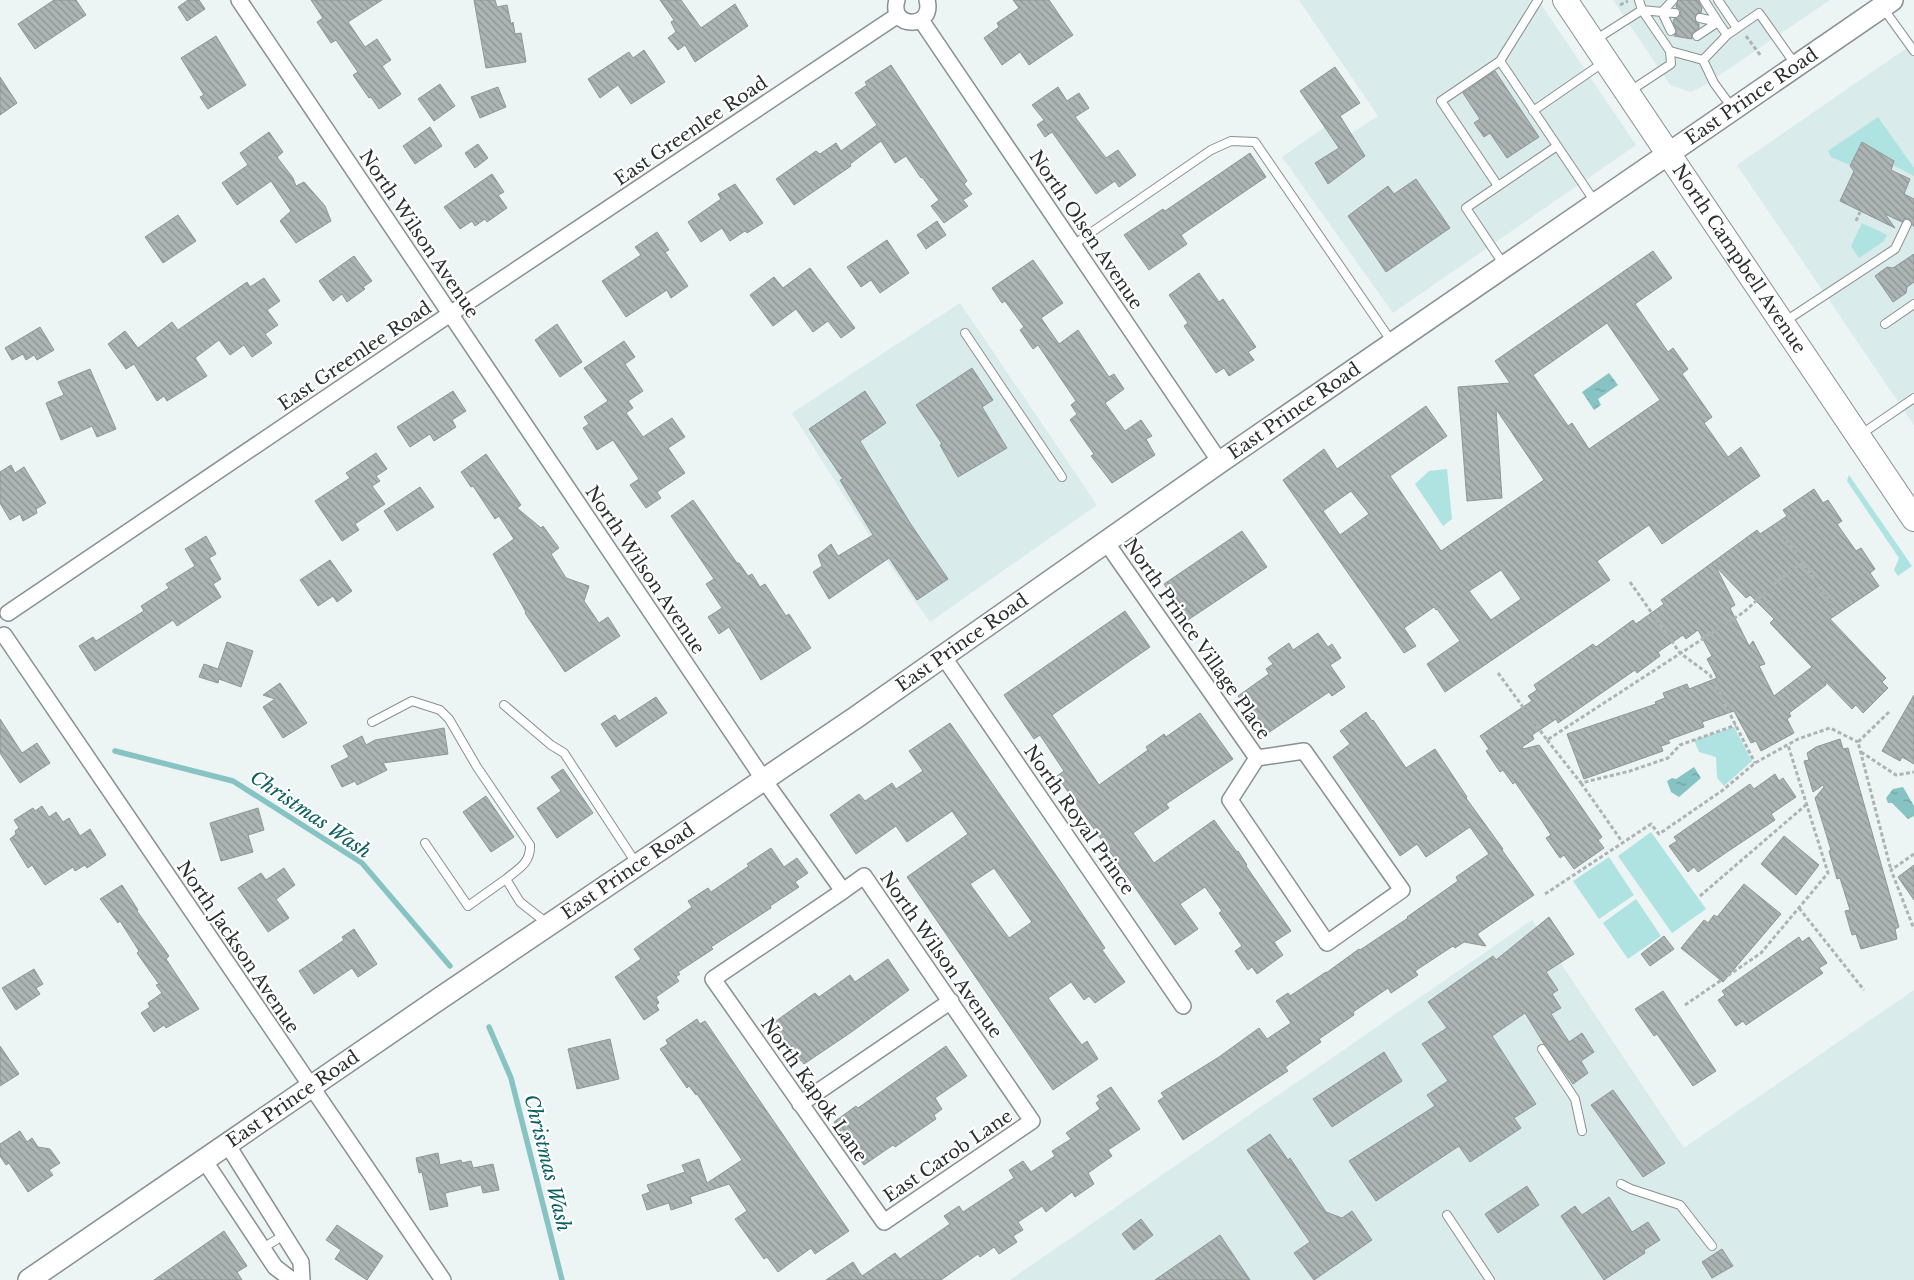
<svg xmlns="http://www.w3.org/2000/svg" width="1914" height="1280" viewBox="0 0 1914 1280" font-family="'Libre Baskerville',serif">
	<defs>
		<pattern id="water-ripples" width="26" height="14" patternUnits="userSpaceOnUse" patternTransform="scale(1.25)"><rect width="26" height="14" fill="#88c3c3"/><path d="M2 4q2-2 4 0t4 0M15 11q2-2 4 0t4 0" fill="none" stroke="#6f9f9f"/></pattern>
		<pattern id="building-back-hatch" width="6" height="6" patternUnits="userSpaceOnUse" patternTransform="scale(1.25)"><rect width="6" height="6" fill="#acb4b4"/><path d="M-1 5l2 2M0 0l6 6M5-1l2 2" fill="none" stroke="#8c9393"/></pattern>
	</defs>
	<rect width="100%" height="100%" fill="#ecf4f4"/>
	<path fill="#d9ebea" d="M1299,0H1538L1636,145L1393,313L1282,157L1325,127L1336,143L1378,116Z
		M1613,0H1830L1705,85L1691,92L1670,85Z
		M1914,43V425L1737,165Z
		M960,303L1097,505L930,622L873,541L792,413Z
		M1532,920L1684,1148L1914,990V1280H1010Z"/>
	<path fill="#aee3e2" d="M1878,117L1914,168V176L1893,165L1894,161L1862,143L1850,165L1831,157L1828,151Z
		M1862,223L1887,235L1884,241L1859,258L1851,246Z
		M1447,469L1452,519L1443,526L1415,484L1429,471Z
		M1849,475L1912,566L1898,576L1894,570L1899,558L1847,481Z
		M1734,727L1752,761L1724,786L1717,778L1716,757L1699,752L1694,740Z
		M1651,832L1706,909L1672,933L1618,856Z
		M1609,857L1634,895L1599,919L1573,881Z
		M1636,899L1661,936L1628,959L1603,923Z"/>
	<path fill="url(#water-ripples)" d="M1609,373L1618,385L1598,399L1601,405L1594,410L1582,392Z
		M1694,767L1701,778L1679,797L1671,792L1667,781L1672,778L1676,779Z
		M1903,787L1914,806V816L1908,819L1892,803H1888L1886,798L1893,789Z"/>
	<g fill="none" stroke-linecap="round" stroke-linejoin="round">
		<path stroke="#88c3c3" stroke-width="5.5" d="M115,751L233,781L362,863L450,966
			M489,1027L511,1078L562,1280"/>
	</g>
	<path fill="url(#building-back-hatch)" stroke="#8e9696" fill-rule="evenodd" d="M54,0H76L86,15L35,49L18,24Z
		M188,0H199L205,9L187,21L178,7Z
		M311,0H382L348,22L365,47L377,39L391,60L382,66L401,94L379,109L371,97L369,98L353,75L358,72L336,40L331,43L317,22L323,18Z
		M474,0H495L497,7L507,5L511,24L513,22L515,34L521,33L526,62L486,68Z
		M660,0H681L701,28L735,4L748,26L695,62L685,45L678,50L668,38L676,32L671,22L674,20Z
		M1013,0H1049L1073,35L1029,65L1020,52L1002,65L984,38L999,27L997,23L1019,8Z
		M1678,0H1698L1702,8L1701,13H1698L1695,16L1696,22L1699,24V28L1692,33V39L1674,36L1677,31L1673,22L1674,19L1678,18L1681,14L1680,10L1676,7Z
		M216,36L246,85L208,109L200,97L204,95L181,58Z
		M644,50L665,82L631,104L618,85L600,98L588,79L629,52L633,58Z
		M891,65L967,181L964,184L972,194L963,200L968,206L944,223L931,206L939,200L922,177L921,178L906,156L895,163L881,141L850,164L851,166L794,205L776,179L816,151L820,154L836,143L841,151L877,125L855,93L867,85L865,82Z
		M1335,67L1360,103L1340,116L1365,156L1328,184L1315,163L1339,148L1300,91Z
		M1495,71L1539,137L1507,158L1490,133L1484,137L1474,123L1480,119L1463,93Z
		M0,77L17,103L0,115Z
		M440,84L455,106L434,121L418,99Z
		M498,87L506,107L480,118L471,97Z
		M1058,87L1067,101L1079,93L1089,108L1075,117L1106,158L1118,150L1136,175L1119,187L1115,181L1096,194L1052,132L1045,137L1037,125L1044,120L1032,105Z
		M430,127L442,146L415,164L403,146Z
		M269,132L283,152L277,157L293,178L296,186L304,182L325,206L331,221L296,243L280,221L291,211L271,181L237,205L222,183L248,165L240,153Z
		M1862,142L1894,161L1891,170L1910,179L1904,194L1914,199V227L1909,219H1904L1902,222L1885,214L1895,228L1840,201L1854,171L1850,166Z
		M478,144L488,158L475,168L465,153Z
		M1250,153L1266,177L1181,235L1187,244L1149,270L1124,235L1163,209L1165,211Z
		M492,174L504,192L498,195L507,208L487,222L485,219L475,226L472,221L460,229L444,207Z
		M1416,179L1450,228L1386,272L1348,216L1388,186L1394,194Z
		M735,184L763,223L747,233L745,231L730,241L722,228L701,242L688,222L721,199L718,194Z
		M178,215L196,241L163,263L145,237Z
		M937,221L946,235L926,249L917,235Z
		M657,232L669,250L665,252L688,286L671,298L667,290L626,317L602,281L641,255L635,247Z
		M887,240L909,273L880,293L871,280L861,287L847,267Z
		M1653,251L1672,278L1635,304L1668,352L1673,348L1688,369L1682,374L1712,417L1704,423L1728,457L1741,447L1760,476L1662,544L1649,525L1597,561L1610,580L1445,692L1427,664L1460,641L1437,609L1436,610L1434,607L1404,628L1416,646L1404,653L1283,480L1324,449L1337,469L1426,406L1447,436L1390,476L1441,551L1544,480L1496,409L1502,498L1467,501L1458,387L1510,383L1495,361ZM1607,323L1660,400L1589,449L1572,423L1568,426L1533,375ZM1351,491L1369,514L1340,535L1323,511ZM1501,570L1521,599L1491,620L1469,591Z
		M1914,254V282L1907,287L1906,293L1893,302L1875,276L1887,267L1893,268Z
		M354,256L372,281L363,287L365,289L347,302L342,294L333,301L319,281Z
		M1033,260L1063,303L1041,318L1059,344L1078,330L1109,377L1114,374L1124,389L1105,403L1125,431L1141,420L1152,436L1146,439L1155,455L1112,483L1091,456L1094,454L1070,420L1077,414L1071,405L1076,401L1038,345L1033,349L1020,330L1024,327L1005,301L1002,303L992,288Z
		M810,268L855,328L841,338L828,321L813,332L796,309L773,326L750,295L774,277L783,288Z
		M1199,273L1219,302L1223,299L1256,347L1248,352L1254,360L1229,376L1224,368L1216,373L1184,326L1188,323L1169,295Z
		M264,278L280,301L267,310L278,325L265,334L272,343L252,357L244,345L230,355L219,340L195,358L207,376L167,401L164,396L157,401L134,364L126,369L108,344L125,331L138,348L172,322L178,330L247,282L250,287Z
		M557,324L582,362L560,377L535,340Z
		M40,327L54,350L37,360L34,355L26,360L23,354L12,360L5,348Z
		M624,341L635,357L625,364L643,391L628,401L633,408L626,413L643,437L672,418L685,437L668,448L685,473L657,492L661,498L646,508L630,485L639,479L613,440L597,450L583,428L589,424L584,417L608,401L584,368Z
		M972,368L993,400L982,407L1007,448L958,477L940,445L942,444L916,405Z
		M90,369L116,429L97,437L92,426L61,440L46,403L64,395L58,382Z
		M453,391L466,411L452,420L456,427L434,441L430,434L410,447L397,427Z
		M865,391L886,423L860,441L910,523L948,579L917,600L889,558L829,599L813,572L822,566L818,555L831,544L838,556L873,535L840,480L843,479L809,429Z
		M376,453L387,469L376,476L380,481L372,486L385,504L355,524L359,530L342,541L315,501L350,478L346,473Z
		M486,454L521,505L517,508L541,528L543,526L559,548L551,554L566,578L589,586L584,601L599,623L608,617L620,636L565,672L525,613L526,612L493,554L514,539L499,516L495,519L473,486L471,487L461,472Z
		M11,465L15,473L24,467L46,503L36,509L37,513L23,521L20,514L10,520L0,503V472Z
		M420,487L434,507L397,531L384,511Z
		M1814,489L1823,503L1828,500L1842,521L1837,524L1856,551L1861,548L1875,569L1870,573L1879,586L1830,619L1886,678L1882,682L1888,688L1863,713L1856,705L1852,709L1825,681L1826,685L1789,713L1791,716L1787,719L1794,733L1761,751L1756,741L1751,743L1734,711L1702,722L1704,727L1668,740L1670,743L1661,746L1663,751L1584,779L1567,734L1656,704L1655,702L1665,698L1663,693L1687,684L1689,689L1717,678L1707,659L1712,656L1698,630L1686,639L1683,635L1658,652L1660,656L1637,673L1635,670L1558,723L1556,719L1532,735L1534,739L1522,747L1523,749L1539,745L1602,837L1598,840L1604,848L1574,869L1564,855L1560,858L1546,838L1551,835L1542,821L1515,782L1513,784L1503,770L1500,772L1486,751L1489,749L1480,736L1532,701L1528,696L1537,690L1534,685L1593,644L1596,647L1633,620L1636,624L1664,604L1661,600L1757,530L1760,534L1787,516L1783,510ZM1716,567L1746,598L1750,595L1774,619L1770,623L1812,667L1774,696L1759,666L1765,664L1753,641L1749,646L1730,608L1735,605Z
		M693,500L737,563H739L748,576L752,574L760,587L765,584L786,616L789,614L811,648L761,680L729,627L719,634L708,617L722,608L706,584L714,579L671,516Z
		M1242,531L1267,567L1188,620L1164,584Z
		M206,536L216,554L209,558L221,579L213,584L221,597L177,626L173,620L95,671L79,646L93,637L96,641L144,611L141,606L169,588L166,584L195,566L185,549Z
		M330,560L352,591L337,602L333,596L318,606L300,580Z
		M1125,611L1150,647L1052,715L1099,785L1148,750L1146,747L1164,734L1166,737L1200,713L1233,759L1166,804L1169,808L1133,833L1154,863L1214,820L1237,852L1238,851L1247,865L1246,866L1291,931L1274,942L1283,955L1257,974L1252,967L1248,970L1235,951L1242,946L1219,913L1222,911L1205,887L1180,904L1198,929L1175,945L1057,776L1064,771L1040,735L1034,739L1004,695Z
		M1318,633L1328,647L1332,644L1341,658L1330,665L1345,687L1332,696L1329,692L1265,735L1238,696L1269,674L1266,669L1273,664L1268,658L1289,643L1293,650Z
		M227,642L253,651L241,687L219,679L218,683L199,677L204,664L218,669Z
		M280,683L307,723L283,738L263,707L275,699L263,695Z
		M1914,695V764L1902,757L1900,761L1882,751Z
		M656,697L667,713L616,747L601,724L615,715L619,721Z
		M1366,712L1372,721L1373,720L1406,768L1435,749L1467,797L1466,798L1503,849L1502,850L1534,895L1477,934L1486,946L1464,942L1455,948L1453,946L1415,971L1418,975L1391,993L1388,988L1353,1012L1354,1015L1319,1039L1321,1042L1285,1067L1288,1071L1183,1140L1158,1101L1164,1097L1161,1093L1219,1057L1259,1028L1267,1039L1291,1023L1276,1001L1288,993L1290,996L1326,972V973L1359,949L1360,950L1408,918L1407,917L1458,881L1456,877L1489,854L1470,827L1426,857L1417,844L1400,856L1333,757L1350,744L1340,731Z
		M0,719L22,753L37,743L50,763L20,783L0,753Z
		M950,723L1060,881L1105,948L1102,950L1125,982L1095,1003L1089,996L1084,1000L1071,982L1048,998L1075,1036L1082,1045L1087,1041L1098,1059L1053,1090L907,877L968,834L952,811L907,842L896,826L856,854L830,815L859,794L865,801L892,783L896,789L923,771L909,751ZM994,868L1032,922L1009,938L970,884Z
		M444,728L448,754L383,763L387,770L357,785L355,781L342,787L331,766L349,757L343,746L362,736L366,745L375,740Z
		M1840,739L1843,749L1848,748L1899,927L1895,929L1897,939L1861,949L1856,934L1852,935L1845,911L1850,910L1840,878L1837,879L1829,851L1831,850L1815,798L1824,787L1823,785L1813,792L1804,761L1809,760L1807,753L1816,747Z
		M563,769L593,813L557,838L537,808L561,791L551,777Z
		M1775,774L1779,781L1783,778L1796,797L1771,814L1775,820L1727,852L1698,872L1694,867L1688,872L1669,846L1677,841L1674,837L1750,784L1754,789Z
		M486,796L514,837L491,852L463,812Z
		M42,806L49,817L56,812L63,822L69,818L80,836L90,829L106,855L87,868L85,865L75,871L73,867L45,885L32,865L28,868L10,839L16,834L15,831L19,828L14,820L33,808L35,811Z
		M258,808L264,830L248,835L253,852L221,861L210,823Z
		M1784,836L1819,865L1796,895L1761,864Z
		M771,848L784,867L797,858L808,873L795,882L799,887L770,906L771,908L711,947L713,949L678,972L680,974L676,977L679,981L656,997L659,1003L656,1005L659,1010L644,1020L615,977L641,959L634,949L692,907L688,901L708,888L711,892L749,866L747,864Z
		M1914,865V900L1898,877Z
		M284,868L295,885L276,899L289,918L268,932L238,888L261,873L266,880Z
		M1744,884L1781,914L1723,982L1681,948L1704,920L1708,923L1714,915L1717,917Z
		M122,885L138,910L137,911L169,956L166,959L199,1009L166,1028L164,1025L154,1032L141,1013L150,1007L148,1003L162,993L156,985L159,984L137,953L139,951L120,921L118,923L100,899Z
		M1549,917L1574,954L1546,972L1558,990L1552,994L1561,1008L1551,1014L1569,1042L1582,1033L1594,1052L1581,1061L1588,1073L1573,1084L1544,1044L1525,1013L1492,1036L1536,1104L1514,1118L1521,1128L1470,1162L1459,1146L1376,1201L1349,1161L1435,1106L1427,1095L1448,1081L1422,1044L1447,1028L1428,1002L1493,956L1496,960Z
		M354,929L377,964L358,977L352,968L314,994L299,971L344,940L342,937Z
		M1664,936L1674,949L1650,966L1641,954Z
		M1799,937L1802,942L1809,937L1827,963L1819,968L1823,973L1746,1025L1743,1021L1736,1026L1718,1000L1725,995L1722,991Z
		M888,959L909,990L850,1033L804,1064L801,1060L796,1064L769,1026L815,993L819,997L850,975L855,982Z
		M34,969L43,984L36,988L40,994L16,1010L2,988Z
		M1663,991L1716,1071L1693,1086L1657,1034L1654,1036L1635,1009Z
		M697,1019L700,1024L705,1021L849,1231L815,1254L811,1248L778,1272L767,1257L764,1259L735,1219L747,1211L729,1184L690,1197L692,1203L671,1210L669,1203L647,1210L642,1195L650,1192L647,1185L685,1172L682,1165L699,1159L707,1183L742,1160L697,1094L696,1095L689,1086L687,1088L660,1049L668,1044L666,1040Z
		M610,1039L619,1079L577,1089L568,1049Z
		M0,1046L19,1074L0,1086Z
		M946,1046L967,1076L935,1098L942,1109L934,1115L936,1119L895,1147L893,1145L864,1165L834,1122L856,1106L858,1108Z
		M1384,1052L1402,1081L1332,1127L1313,1099Z
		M1111,1087L1140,1129L1108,1150L1112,1156L1088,1173L1094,1184L1075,1197L1072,1192L1046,1212L1042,1206L1018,1222L1023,1230L1013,1236L1017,1242L999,1254L994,1247L980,1257L978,1254L941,1280H826L853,1262L862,1276L895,1253L900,1259L950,1224L944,1216L959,1206L963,1212L1014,1178L1009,1170L1023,1161L1031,1172L1055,1156L1052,1151L1071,1139L1066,1133L1100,1109L1096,1103L1100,1100L1097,1096Z
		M1613,1090L1665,1163L1643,1177L1591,1105Z
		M20,1131L27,1142L32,1138L38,1147L50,1149L60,1163L49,1170L53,1175L28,1192L9,1163L6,1165L0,1156V1144Z
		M1270,1134L1288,1160L1290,1158L1326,1212L1342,1218L1352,1211L1372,1240L1314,1280L1294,1253L1310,1242L1247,1150Z
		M438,1153L440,1165L461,1160L462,1163L471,1161L473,1168L493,1164L499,1190L483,1193L481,1185L445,1193L448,1206L430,1210L422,1172L419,1173L416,1158Z
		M1527,1186L1539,1205L1498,1233L1485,1214Z
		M1609,1197L1632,1232L1648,1222L1660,1240L1644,1250L1645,1253L1604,1280L1561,1216L1575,1206L1582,1215Z
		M1141,1219L1153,1235L1134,1250L1122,1234Z
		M337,1225L383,1256L367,1280L335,1259L341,1250L326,1240Z
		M224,1231L247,1266L237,1272L242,1280H154Z
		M1220,1235L1250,1280H1155Z
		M1722,1249L1733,1266L1712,1278L1702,1262Z"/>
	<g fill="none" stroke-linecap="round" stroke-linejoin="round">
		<g stroke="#899190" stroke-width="10">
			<path id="service" d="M1639,0L1642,10L1662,12L1671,31
				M1673,0L1662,12L1675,13
				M1718,0L1737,28
				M1883,8L1914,51
				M1700,18L1718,22L1727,35
				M1697,36L1718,22L1704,0
				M1595,40L1642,10L1670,51L1671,64L1630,91
				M1670,51L1703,60
				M1500,61L1595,202
				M1733,109L1714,83L1703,60L1727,35L1759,13L1795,64
				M1533,111L1604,62
				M1498,186L1441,101L1500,61L1538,0
				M1073,245L1211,150L1231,141L1255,142L1392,342
				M1504,265L1466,208L1557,146
				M1784,322L1895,249L1907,224
				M1885,324L1914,304
				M965,333L1062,477
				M1860,435L1914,398
				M504,705L551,745L564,753L636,863
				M372,722L412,701L440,710L449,719L477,767L530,845C531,863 518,869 506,879
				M425,843L468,906L506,879L520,902L548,924
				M1542,1049L1575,1099L1582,1131
				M1621,1184L1631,1189L1680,1205L1712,1246
				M1447,1215L1490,1280
				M263,1248L284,1235"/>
		</g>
		<g stroke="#899190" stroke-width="18">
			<path id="minor" d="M239,0L764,780L843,891L864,876L1032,1121L884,1222L713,979L843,891
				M897,0C888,29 935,30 927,0
				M921,20L1220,462
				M1106,542L1257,758
				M8,613L450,314L898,15
				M4,635L443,1280
				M943,656L1183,1006
				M1304,751L1402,890L1327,943L1230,800L1257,758Z
				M800,1104L951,1001
				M227,1144L301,1262L302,1280
				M204,1160L275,1267L292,1280"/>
		</g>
		<g stroke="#899190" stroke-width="24">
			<g id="secondary">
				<path id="s1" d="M29,1280L439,999L855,718L1220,462L1892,0"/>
			</g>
		</g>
		<g stroke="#899190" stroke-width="26">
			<g id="primary">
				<path id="s2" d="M1565,0L1914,519"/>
			</g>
		</g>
		<path stroke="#adb3b3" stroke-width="3" stroke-dasharray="4 2.5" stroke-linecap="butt" d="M1620,5L1628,1
			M1746,36L1761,56
			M1856,221L1860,212
			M1779,529L1803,563
			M1630,582L1680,653L1710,675L1755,763
			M1498,673L1547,740L1744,612L1781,578L1803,563L1837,613
			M1889,712L1858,742L1891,870
			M1547,740L1581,783L1630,771L1668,758L1680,745L1736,725
			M1861,752L1896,775L1914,772
			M1581,783L1623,843
			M1914,854L1891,870L1914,929
			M1545,894L1651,824L1659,834L1723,790L1755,763L1798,739L1830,728L1858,742
			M1700,896L1807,804
			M1799,908L1864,990
			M1685,1005L1761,953L1828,873L1788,745"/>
		<use href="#service" stroke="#fff" stroke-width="8"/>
		<use href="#minor" stroke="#fff" stroke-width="15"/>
		<use href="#secondary" stroke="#fff" stroke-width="21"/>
		<use href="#primary" stroke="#fff" stroke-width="24"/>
	</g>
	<g text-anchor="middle" stroke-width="4.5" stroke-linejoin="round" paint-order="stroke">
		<g font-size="18" fill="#2c2f2f" stroke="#fff">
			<text dy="6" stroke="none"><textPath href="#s1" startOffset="2090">East Prince Road</textPath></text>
			<text transform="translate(691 131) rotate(-34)" y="6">East Greenlee Road</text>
			<text transform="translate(1086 230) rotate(56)" y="6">North Olsen Avenue</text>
			<text transform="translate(419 234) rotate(56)" y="6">North Wilson Avenue</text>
			<text dy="6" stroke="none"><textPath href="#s2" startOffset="312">North Campbell Avenue</textPath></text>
			<text transform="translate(355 356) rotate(-34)" y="6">East Greenlee Road</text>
			<text dy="6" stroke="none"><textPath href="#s1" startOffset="1535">East Prince Road</textPath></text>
			<text transform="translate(645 570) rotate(56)" y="6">North Wilson Avenue</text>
			<text transform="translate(1197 639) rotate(55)" y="6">North Prince Village Place</text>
			<text dy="6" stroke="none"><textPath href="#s1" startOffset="1130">East Prince Road</textPath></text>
			<text transform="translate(1079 820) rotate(55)" y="6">North Royal Prince</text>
			<text dy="6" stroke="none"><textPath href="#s1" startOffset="725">East Prince Road</textPath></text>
			<text transform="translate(238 947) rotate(56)" y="6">North Jackson Avenue</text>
			<text transform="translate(941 955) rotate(55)" y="6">North Wilson Avenue</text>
			<text transform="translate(814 1090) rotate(55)" y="6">North Kapok Lane</text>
			<text dy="6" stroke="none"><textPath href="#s1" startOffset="320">East Prince Road</textPath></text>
			<text transform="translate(948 1156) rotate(-34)" y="6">East Carob Lane</text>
		</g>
		<g font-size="19" font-style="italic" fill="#0b5f60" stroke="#fff">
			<text transform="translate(311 814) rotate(34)" y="7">Christmas Wash</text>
			<text transform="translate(548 1163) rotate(76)" y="7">Christmas Wash</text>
		</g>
	</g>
</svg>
